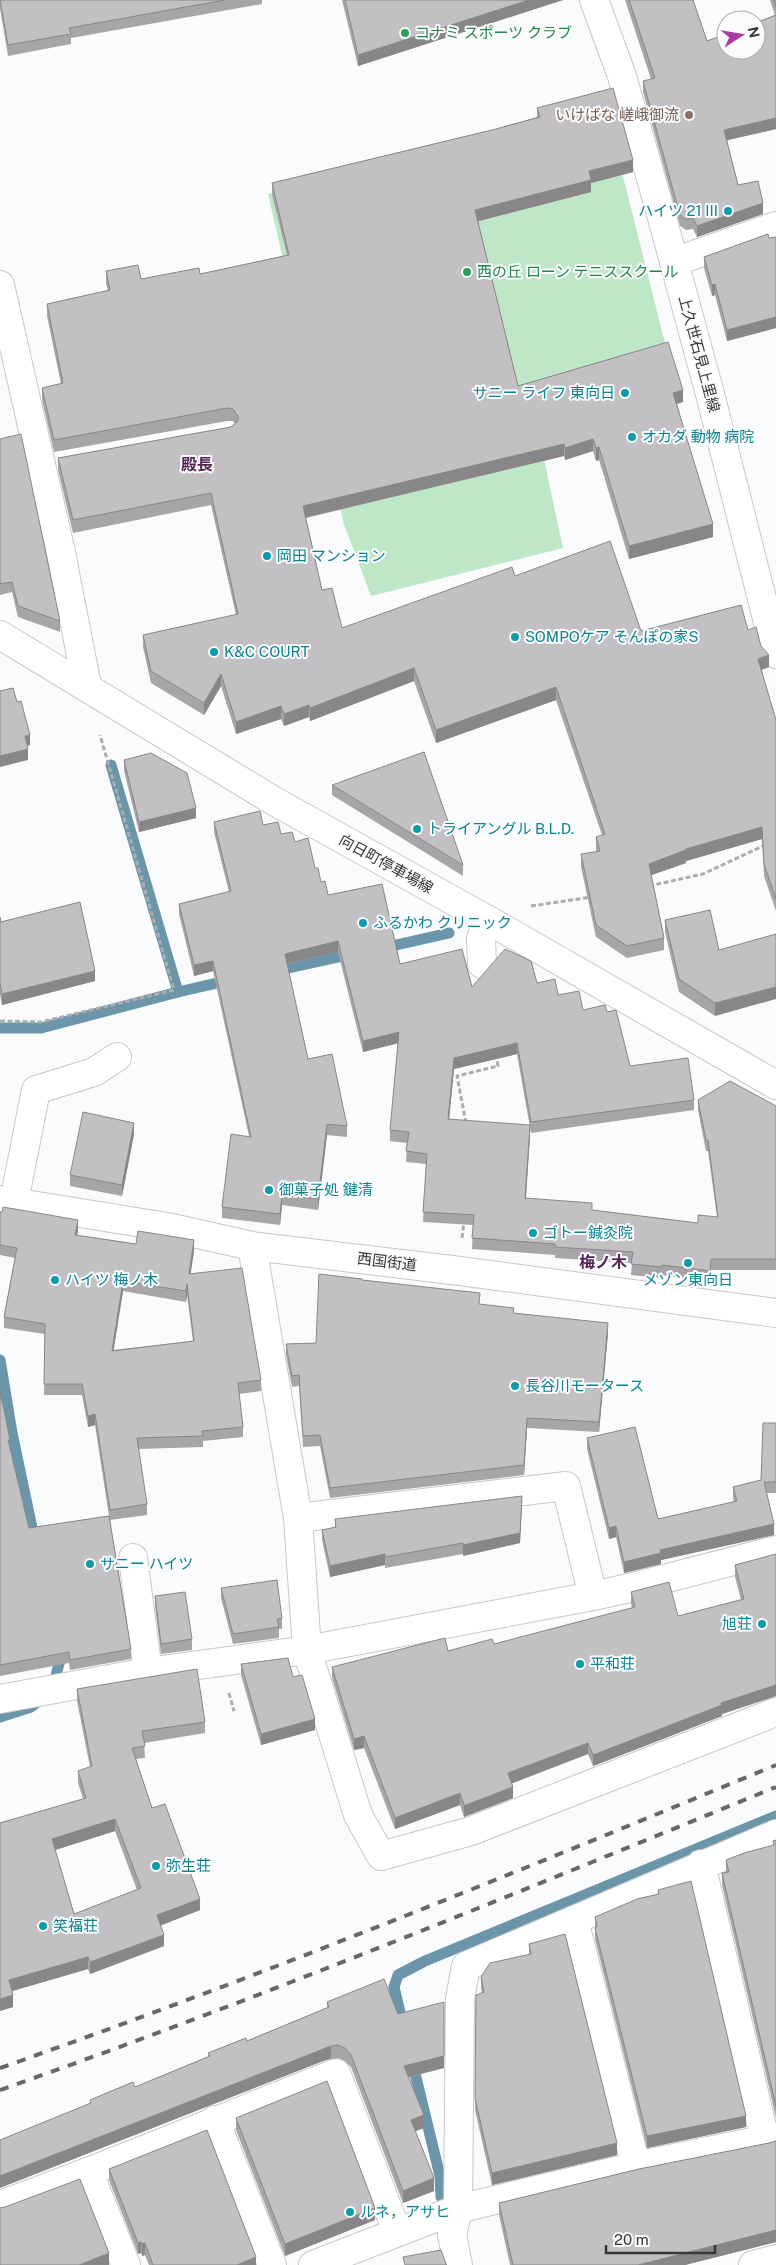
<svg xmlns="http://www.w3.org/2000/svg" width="776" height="2265" viewBox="0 0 776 2265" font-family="'Public Sans','Noto Sans JP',sans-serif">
	<rect width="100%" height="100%" fill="#f9fbfd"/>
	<path fill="#bee7c7" d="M604,101L667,351L530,394L563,548L371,596L344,524L268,194Z"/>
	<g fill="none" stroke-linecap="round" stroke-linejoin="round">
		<path stroke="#6b95a8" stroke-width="11" d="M383,948L449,933
			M275,971L352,954
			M178,992L230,980
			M0,1028H41L178,992L111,765
			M0,1360L12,1433L35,1542
			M0,1717L31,1707L52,1691L60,1660L58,1651
			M404,2029L394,1987L398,1975L425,1961L776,1816
			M412,2061L440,2176L441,2197"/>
		<g stroke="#c7c8cb" stroke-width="30">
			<path id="minor" d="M674,262L776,226
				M0,285L60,548L87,686
				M482,964L481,939L488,920
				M0,1200L167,1227L252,1246L460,1271L776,1313
				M14,1202L36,1090L94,1072L117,1057
				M252,1246L298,1518L307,1650L358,1815L381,1856L471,1831L776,1712
				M298,1518L566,1486L593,1596
				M133,1558L148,1672
				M0,1699L148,1672L307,1650L593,1596L629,1588L776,1550
				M701,1864L765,2140
				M574,1920L636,2166
				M215,2120L272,2265
				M89,2173L126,2265
				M0,2205C113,2164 224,2117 336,2073L397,2232
				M313,2265L458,2209L636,2166L776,2137
				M458,2265L452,2235L458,2209L460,1999L466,1966L776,1834
				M753,2265L776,2259"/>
		</g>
		<g stroke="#c7c8cb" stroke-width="30">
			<path id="secondary" d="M594,0L622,76L661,214L710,394L776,654
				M0,635L274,801L488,920L776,1085"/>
		</g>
		<path stroke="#acadaf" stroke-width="3" stroke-dasharray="5 2.5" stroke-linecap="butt" d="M649,886L703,874L765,845
			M531,906L592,897
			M0,1021L41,1022L174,990L100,735
			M466,1123L457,1076L498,1066L496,1055
			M462,1238L464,1222
			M229,1693L234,1711"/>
		<use href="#minor" stroke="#fff" stroke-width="28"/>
		<use href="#secondary" stroke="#fff" stroke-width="28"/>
		<path stroke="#656768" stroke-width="4" stroke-dasharray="9 9" stroke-linecap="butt" d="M0,2068C262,1976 520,1871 776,1765
			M0,2090C262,1998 519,1892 776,1787"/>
	</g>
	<path fill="#a7a5a7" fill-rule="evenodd" d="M0,0H262V4L71,38V44L8,56L0,8Z
		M342,0H563L358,66Z
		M625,0H693L707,41L775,15L770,0H776V129L727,140L738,185L763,214L697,237L693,229L686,230L680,226L643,92V81L651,79Z
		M537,108L633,172L591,183V192L478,221L518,386L683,402L677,404L713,537L629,559L599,460L596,461L593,451L565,460L564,456L306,518L322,590L342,628L515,576L641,631L748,630L761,646L769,667L761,670L776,720V911L764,876L762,839L686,861V863L651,875L664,938V950L627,958L596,937L581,867V854L596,852V837L602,835L556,700L436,743L414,681L310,721L309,717L284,726L281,719L236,734L221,686L204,715L151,683L143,647V635L236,615L211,505L73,533L58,470V458L231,427L235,424L233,421H227L54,452L42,400V388L61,384L47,316V304L108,291L106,284V271L141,279L200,274L287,255L272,195V183L496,129L537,117Z
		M769,238H776V328L727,341L715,295L712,296L704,268V257Z
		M0,439L60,621V632L18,617L12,592L0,595Z
		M124,760L196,818L139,832L124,771Z
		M332,785L463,865V876L332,795Z
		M214,822L263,825L295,842L315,868L321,882L328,895L400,964L472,987L537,983L583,1010L607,1012L630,1066L694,1100V1110L531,1133L517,1054L454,1069L449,1119L530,1135L526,1198L592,1210L698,1223L717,1217L708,1151H706L698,1110V1100L776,1106V1270H711L710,1282L662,1275V1278L631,1275L632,1263L555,1258V1255L472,1249L473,1225L423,1222L426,1164L406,1162L407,1143L390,1141V1130L398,1043L363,1052L338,952L287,964L308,1059L347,1126V1137L327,1135L318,1210L282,1205L280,1225L222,1218V1207L249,1136L213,971L194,976L179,914V904L229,892L214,832Z
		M0,917L1,922L95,981L2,1005L0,995Z
		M665,920L719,950L715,1016L679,992L665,932Z
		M134,1134L122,1196L70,1186V1175Z
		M0,1212L78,1230L77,1235L136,1244L194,1251L190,1274L261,1380V1391L239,1394L243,1427V1437L203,1441V1447L138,1449L147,1504V1515L110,1520L131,1649V1659L70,1670L69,1663L0,1676V1394L10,1449L29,1528L109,1516L95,1425L88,1427L82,1395H44L45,1334L4,1328V1317L15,1258L0,1255ZM123,1291L186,1302L187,1295L193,1341L113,1350Z
		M362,1280L480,1304L514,1314L608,1333L599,1432L527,1428L524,1475L330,1498L320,1446L303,1447L299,1386L292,1387L286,1355V1344L316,1343Z
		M776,1423V1493H766L774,1535L661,1560V1564L624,1573L616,1537L609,1539L587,1449V1438L658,1519L734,1502L733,1498V1487L761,1480Z
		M522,1507L520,1543L463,1556V1554L385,1568V1565L330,1577L322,1540V1530L335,1527V1519Z
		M776,1554V1696L722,1714V1716L593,1766L588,1754L511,1783L513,1798L466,1816L464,1817L460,1805L395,1829L364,1748L354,1750L332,1678V1667L448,1651L494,1644L632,1608L631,1603V1592L678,1616L741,1600L735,1577V1565Z
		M221,1588L282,1618V1629H279V1638L233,1644L221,1598Z
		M155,1596L192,1639V1650L161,1654L155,1606Z
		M241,1664L315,1730L261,1745L241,1675Z
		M77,1689L205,1722V1733L144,1743L145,1758L136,1759L152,1808L200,1910L161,1925L164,1946L90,1974L88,1969L12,1991L13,2007L0,2011V1823L83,1799L78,1783V1771L90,1767L77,1701ZM115,1831L137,1890L74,1914L55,1850Z
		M776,1840V2118L722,1885V1873L726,1872V1860L773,1846V1841Z
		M658,1890L746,2127L647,2148L595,1939V1917L658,1894Z
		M529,1944L617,2155L492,2185L475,2110L476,1995L482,1993L481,1989V1977L529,1955Z
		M327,2002L398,2014L444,2068L409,2077L424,2128L415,2131L434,2191L403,2203L351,2067L345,2061L338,2058L90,2104V2100L135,2087L208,2057V2053L247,2041L327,2008Z
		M236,2118L375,2220L285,2256L236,2130Z
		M776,2141V2242L685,2265H510L499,2215V2203L769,2143Z
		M109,2169L256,2265H149L145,2255L142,2256L141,2253L138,2254L109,2180Z"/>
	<path fill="#888688" d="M529,0H563L358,66V55Z
		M776,118V129L724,141V130Z
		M633,160V172L591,183V192L475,222V210L589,171Z
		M763,203V214L697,237V226Z
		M715,284V295L712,296V285Z
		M776,317V328L727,341V330Z
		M683,390V402L673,405V393Z
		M593,439V451L565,460V448Z
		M564,444V456L303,518V506Z
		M599,447V460L596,461V448Z
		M713,524V537L629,559V546Z
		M769,655V667L758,671V659Z
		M414,668V681L310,721V708Z
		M221,674V686L204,715V703Z
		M556,687V700L436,743V730Z
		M309,705V717L284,726V714Z
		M281,706V719L236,734V722Z
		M30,735V745L25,747V736Z
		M28,749V760L0,767V756Z
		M196,808V818L139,832V822Z
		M762,827V839L686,861V863L649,876V864L686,849Z
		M338,941V952L285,964V954Z
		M213,961V971L194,976V965Z
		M95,971V981L2,1005V994Z
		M776,987V999L715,1016V1003Z
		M399,1032V1043L363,1052V1041Z
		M517,1043V1054L454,1069L448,1130V1119L454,1058Z
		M134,1123V1134L122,1196V1185Z
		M327,1124V1135L318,1210V1199Z
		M530,1125V1135L525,1209V1198Z
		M282,1195V1205L280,1225V1214Z
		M78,1220V1230L75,1246V1235Z
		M194,1240V1251L189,1285V1274Z
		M123,1281V1291L112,1361V1351Z
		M187,1284V1295L186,1302V1291Z
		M608,1323V1333L599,1432V1422Z
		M95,1414V1425L88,1427V1416Z
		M527,1418V1428L524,1475V1465Z
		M522,1496L520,1543L463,1556V1545Z
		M774,1524V1535L661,1560V1564L624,1573V1562L660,1550Z
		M616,1526V1537L609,1539V1528Z
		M385,1554V1565L330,1577V1566Z
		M776,1685V1696L722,1714V1716L593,1766V1755L721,1703Z
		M315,1719V1730L261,1745V1734Z
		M364,1736V1748L354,1750V1739Z
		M588,1743V1754L508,1785V1773Z
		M513,1787V1798L464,1817V1805Z
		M460,1793V1805L395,1829V1818Z
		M115,1819V1831L52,1851V1839Z
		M200,1899V1910L157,1927V1915Z
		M164,1935V1946L90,1974V1962Z
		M88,1957V1969L9,1992V1980Z
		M13,1995V2007L0,2011V1999Z
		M444,2002V2068L404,2078V2066Z
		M331,2046V2058L0,2188V2176Z
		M424,2115V2128L411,2133V2120Z
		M746,2116V2127L647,2148V2136Z
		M617,2143V2155L492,2185V2173Z
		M434,2178V2191L403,2203V2191Z
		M375,2208V2220L285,2256V2244Z
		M776,2230V2242L685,2265H638Z
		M141,2242V2253L138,2254V2243Z
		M145,2243V2255L142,2256V2244Z
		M109,2253V2265H79Z
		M256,2257V2265H237Z"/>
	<path fill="#c2c0c2" stroke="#888688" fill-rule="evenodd" d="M0,0H225L69,28L71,34L8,45Z
		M345,0H529L358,55Z
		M629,0H693L707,41L726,34V50H756V23L776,15V118L724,130L738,185L758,181L763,203L697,226L693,218L686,219L680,215L643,81L655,78Z
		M774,0H776V7Z
		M613,88L633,160L589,171L591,180L475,210L518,386L668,342L683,390L673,393L713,524L629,546L599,447L596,448L593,439L565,448L564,444L303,506L322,590L332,588L342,628L512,567L515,576L610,541L641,631L741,605L748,630L756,627L761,646L769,655L758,659L776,720V899L764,864L762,827L686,849V850L649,864L664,938L627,946L596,925L581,854L600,851L596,837L605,834L556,687L436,730L414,668L310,708L309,705L284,714L281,706L236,722L221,674L204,703L151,671L143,635L238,614L211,493L73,520L58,458L231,427L238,421V416L233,409L227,408L54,440L42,388L63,383L47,304L110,290L106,271L138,265L141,279L199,268L200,274L289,255L272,183L496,129L540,117L537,108Z
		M768,234L769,238L776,237V317L727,330L715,284L712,285L704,257Z
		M21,434L60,621L18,606L12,582L0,584V439Z
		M13,688L17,702L21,701L30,735L25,736L28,749L0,756V691Z
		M424,752L463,865L332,785Z
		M151,753L187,773L196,808L139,822L124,760Z
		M260,811L263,825L278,822L281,834L292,832L295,842L308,838L315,868H318L321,882L325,881L328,895L382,884L400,964L462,949L472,987L505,949L531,961L537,983L555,979L558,995L579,991L583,1010L605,1005L607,1012L616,1010L630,1066L688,1058L694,1100L531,1122L517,1043L454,1058L448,1119L530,1125L525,1198L592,1203V1210L698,1223V1215L718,1217L708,1140H706L698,1100L730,1081L776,1106V1259H711L710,1271L662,1265V1267L631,1264L633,1252L555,1247V1244L472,1238L474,1215L423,1212L427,1154L406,1151L409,1132L390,1130L399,1032L363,1041L338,941L285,954L308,1059L332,1054L347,1126L327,1124L318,1199L282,1195L280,1214L222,1207L231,1134L251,1137L213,961L194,965L179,904L231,891L214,822Z
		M80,902L95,971L2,994L0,984V917L1,922Z
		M710,910L719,950L776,934V987L715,1003L679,979L665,920Z
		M83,1112L134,1123L122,1185L70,1175Z
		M3,1207L78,1220L75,1235L136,1244L138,1231L194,1240L189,1274L242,1268L261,1380L238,1383L243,1427L202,1431L203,1436L137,1438L147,1504L110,1510L95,1414L88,1416L82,1384H44L45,1324L4,1317L17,1248L0,1245V1212H2ZM123,1281L186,1291L187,1284L194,1341L112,1351Z
		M319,1274L362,1279V1280L480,1293L479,1304L514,1308L513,1313L608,1323L599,1422L527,1418L524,1465L330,1488L320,1435L303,1436L299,1375L292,1376L286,1344L316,1343Z
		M0,1394L4,1410L10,1440H8L29,1528L109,1516L131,1649L70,1660L69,1652L0,1665Z
		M763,1423H776V1482H764L774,1524L660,1550L661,1553L624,1562L616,1526L609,1528L587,1438L635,1427L658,1519L737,1501L733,1487L761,1480Z
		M522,1496L520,1533L463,1545V1543L385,1557V1554L330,1566L322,1530L336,1527L335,1519Z
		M776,1554V1685L721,1703L722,1705L593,1755L588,1743L508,1773L513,1787L466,1805H464L460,1793L395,1818L364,1736L354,1739L332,1667L445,1638L448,1651L492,1639L494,1644L635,1607L631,1592L669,1582L678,1616L744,1599L735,1565Z
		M277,1580L282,1618L277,1619L279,1627L233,1634L221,1588Z
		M185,1592L192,1639L161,1644L155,1596Z
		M288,1658L293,1677L302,1675L315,1719L261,1734L241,1664Z
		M197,1669L205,1722L142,1731L145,1746L132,1748L152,1808L165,1804L200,1899L157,1915L164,1935L90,1962L88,1957L9,1980L13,1995L0,1999V1823L86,1798L78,1771L92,1766L77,1689ZM115,1819L141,1888L74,1914L52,1839Z
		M776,1840V2106L722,1873L729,1872L726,1860L744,1853L774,1845L773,1841Z
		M691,1881L746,2116L647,2136L595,1928L597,1927L595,1917L637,1899L659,1894L658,1890Z
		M565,1934L617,2143L492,2173L475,2098L476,1995L484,1992L481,1977L490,1963L531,1954L529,1944Z
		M384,1979L398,2014L444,2002V2056L404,2066L424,2115L411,2120L434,2178L403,2191L351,2055L345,2048L338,2045L331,2046L0,2176V2140L91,2103L90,2100L133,2082L135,2087L210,2056L208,2053L246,2038L247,2041L329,2007L327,2002Z
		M327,2081L375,2208L285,2244L236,2118Z
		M207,2130L256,2257L237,2265H153L145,2243L142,2244L141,2242L138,2243L109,2169Z
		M776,2141V2230L638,2265H513L499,2203L639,2169L769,2143Z
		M80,2179L109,2253L79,2265H0V2208L5,2207Z
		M441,2250L446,2264L447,2265H405L403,2257Z"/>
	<g fill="#2e9e5b" stroke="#f9fbfd" stroke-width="2">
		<circle cx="405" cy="33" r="5"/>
		<circle cx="467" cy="272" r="5"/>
	</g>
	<circle fill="#8d6e63" stroke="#f9fbfd" stroke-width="2" cx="689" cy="115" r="5"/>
	<g fill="#0f9aa8" stroke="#f9fbfd" stroke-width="2">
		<circle cx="728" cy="211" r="5"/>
		<circle cx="625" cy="393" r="5"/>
		<circle cx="632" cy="437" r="5"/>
		<circle cx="267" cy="556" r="5"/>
		<circle cx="515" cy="637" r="5"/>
		<circle cx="214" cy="652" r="5"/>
		<circle cx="417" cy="829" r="5"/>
		<circle cx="363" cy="923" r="5"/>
		<circle cx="269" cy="1190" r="5"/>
		<circle cx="533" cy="1233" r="5"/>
		<circle cx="688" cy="1263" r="5"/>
		<circle cx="55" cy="1280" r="5"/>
		<circle cx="515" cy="1386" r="5"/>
		<circle cx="90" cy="1564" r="5"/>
		<circle cx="762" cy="1624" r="5"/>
		<circle cx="580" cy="1664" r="5"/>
		<circle cx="156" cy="1866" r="5"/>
		<circle cx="43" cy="1926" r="5"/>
		<circle cx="350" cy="2212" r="5"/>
	</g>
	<g text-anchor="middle" stroke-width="4" stroke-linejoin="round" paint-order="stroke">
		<g font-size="15" fill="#27864d" stroke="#f9fbfd" text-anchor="start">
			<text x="415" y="38">コナミ スポーツ クラブ</text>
			<text x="477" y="277">西の丘 ローン テニススクール</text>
		</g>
		<g font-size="15" fill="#785e54" stroke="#f9fbfd" text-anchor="end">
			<text x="679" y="120">いけばな 嵯峨御流</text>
		</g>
		<g font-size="15" fill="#0d838f" stroke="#f9fbfd" text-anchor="start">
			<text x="718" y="216" text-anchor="end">ハイツ 21 III</text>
			<text x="615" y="398" text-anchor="end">サニー ライフ 東向日</text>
			<text x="642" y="442">オカダ 動物 病院</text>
			<text x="277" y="561">岡田 マンション</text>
			<text x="525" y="642">SOMPOケア そんぽの家S</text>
			<text x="224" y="657">K&amp;C COURT</text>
			<text x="427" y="834">トライアングル B.L.D.</text>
			<text x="373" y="928">ふるかわ クリニック</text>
			<text x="279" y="1195">御菓子処 鍵清</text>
			<text x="543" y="1238">ゴトー鍼灸院</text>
			<text x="65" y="1285">ハイツ 梅ノ木</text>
			<text x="688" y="1285" text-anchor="middle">メゾン東向日</text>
			<text x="525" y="1391">長谷川モータース</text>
			<text x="100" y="1569">サニー ハイツ</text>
			<text x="752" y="1629" text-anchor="end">旭荘</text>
			<text x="590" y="1669">平和荘</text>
			<text x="166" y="1871">弥生荘</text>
			<text x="53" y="1931">笑福荘</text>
			<text x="360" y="2217">ルネ，アサヒ</text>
		</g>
		<g font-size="15" fill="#363738" stroke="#f9fbfd">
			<text transform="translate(699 354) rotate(75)" y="5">上久世石見上里線</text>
			<text transform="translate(386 864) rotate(29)" y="5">向日町停車場線</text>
			<text transform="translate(387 1262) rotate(7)" y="5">西国街道</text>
		</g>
		<g font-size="16" font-weight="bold" fill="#572555" stroke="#f9fbfd">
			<text x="197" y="470">殿長</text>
			<text x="603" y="1268">梅ノ木</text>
		</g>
	</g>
	<g transform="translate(741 35) rotate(78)"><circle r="24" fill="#f9fbfd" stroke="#abadae"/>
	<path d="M0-4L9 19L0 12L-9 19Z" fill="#a43da1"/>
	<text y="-8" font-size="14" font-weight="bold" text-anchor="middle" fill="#363738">N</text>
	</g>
	<path d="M606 2245v8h109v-8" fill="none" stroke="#363738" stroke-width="2.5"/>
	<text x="614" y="2245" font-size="15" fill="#363738" stroke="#f9fbfd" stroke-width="4" paint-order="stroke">20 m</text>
</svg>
